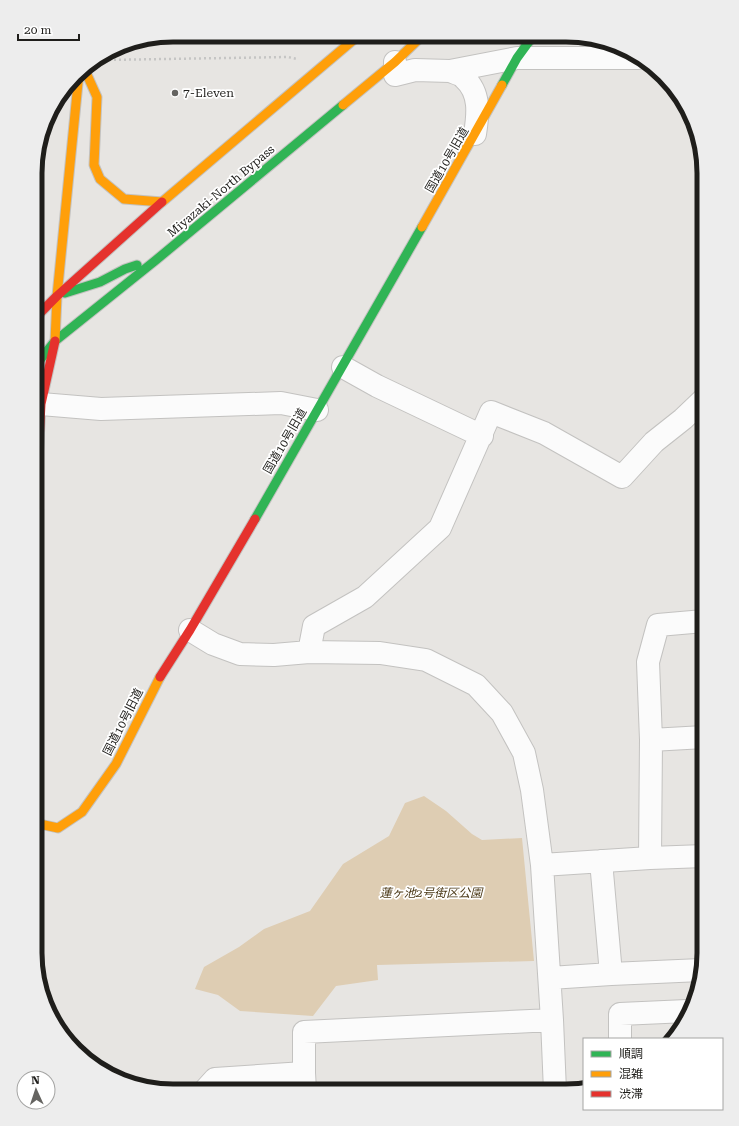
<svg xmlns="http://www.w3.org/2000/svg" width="739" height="1126" viewBox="0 0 739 1126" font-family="'Roboto Serif','Noto Sans JP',serif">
	<rect width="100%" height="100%" fill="#e7e5e2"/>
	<path fill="#decdb3" d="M424,796L446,811L472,834L482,840L522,838L534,961L377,965L378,980L336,986L313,1016L240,1011L218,995L195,989L204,967L239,947L264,929L310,911L343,864L389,836L405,803Z"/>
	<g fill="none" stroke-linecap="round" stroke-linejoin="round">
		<g stroke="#c3c2c0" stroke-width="24">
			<path id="street" d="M395,62V75L415,70L450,71L517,58H638
				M450,71C454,73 461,74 464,78C481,93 478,115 475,134
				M343,367L377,386L482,436
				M41,404L101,409L281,403L317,410
				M190,630L213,644L240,654L274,655L309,652L380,653L426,660L476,685L502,713L524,753L532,790L542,865L552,1020L555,1091
				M309,652L314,626L365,597L440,528L491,412L544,433L622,477L654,442L683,419L704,399
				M651,740L704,737
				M650,858L651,740L648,662L658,625L704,621
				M601,861L611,974
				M542,865L650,858L704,856
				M550,978L611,974L701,970
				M620,1039V1014L687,1011
				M205,1090L215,1079L304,1073
				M305,1090L304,1073V1032L552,1020"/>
		</g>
		<g stroke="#c3c2c0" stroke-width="11">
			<path id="fast" d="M502,85L517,58L533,36
				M65,293L100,282L125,269L137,265
				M36,365L55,341L156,260L343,105
				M255,519L422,227"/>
		</g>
		<g stroke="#c3c2c0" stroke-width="11">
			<path id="slow" d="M84,68L97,97L94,165L100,179L124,199L162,202
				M343,105L395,62L422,36
				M162,202L358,36
				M422,227L502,85
				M55,341L57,296L79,73
				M35,823L58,828L82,812L116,764L160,677"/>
		</g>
		<g stroke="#c3c2c0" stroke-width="11">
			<path id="jam" d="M36,317L57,296L162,202
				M36,499L41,404L55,341
				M160,677L190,630L255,519"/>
		</g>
		<path stroke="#c5c5c4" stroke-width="2.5" stroke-dasharray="2 3" stroke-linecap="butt" d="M104,60L288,57L297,59"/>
		<use href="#street" stroke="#fbfbfb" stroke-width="22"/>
		<use href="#fast" stroke="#30b455" stroke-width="9"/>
		<use href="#slow" stroke="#ff9f0a" stroke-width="9"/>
		<use href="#jam" stroke="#e5322d" stroke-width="9"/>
	</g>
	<circle fill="#656461" stroke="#fff" stroke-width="1.5" cx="175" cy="93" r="4"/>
	<g text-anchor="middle" stroke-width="3.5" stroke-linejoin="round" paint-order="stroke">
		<g font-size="12" fill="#1f1e1b" stroke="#fff" text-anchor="start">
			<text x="183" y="97">7-Eleven</text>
		</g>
		<g font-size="12" fill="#1f1e1b" stroke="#fff">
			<text transform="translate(447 160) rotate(-60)" y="4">国道10号旧道</text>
			<text transform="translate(221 191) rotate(-40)" y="4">Miyazaki-North Bypass</text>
			<text transform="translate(285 441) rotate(-60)" y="4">国道10号旧道</text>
			<text transform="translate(123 722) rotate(-63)" y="4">国道10号旧道</text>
		</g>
		<g font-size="12" font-style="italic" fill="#4a3816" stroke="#fff">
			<text x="431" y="897">蓮ヶ池2号街区公園</text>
		</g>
	</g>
	<path d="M0 0H739V1126H0ZM173 42H566A131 131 0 0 1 697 173V953A131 131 0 0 1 566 1084H173A131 131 0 0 1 42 953V173A131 131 0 0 1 173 42Z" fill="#ededed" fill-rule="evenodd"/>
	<path fill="none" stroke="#1f1e1b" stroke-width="5" d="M173 42H566A131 131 0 0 1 697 173V953A131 131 0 0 1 566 1084H173A131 131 0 0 1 42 953V173A131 131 0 0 1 173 42Z"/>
	<rect x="583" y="1038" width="140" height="72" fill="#ffffff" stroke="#a5a5a4"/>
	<rect x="591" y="1051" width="20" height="6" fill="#30b455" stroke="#a5a5a4"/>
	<text x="619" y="1058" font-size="12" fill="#1f1e1b">順調</text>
	<rect x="591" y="1071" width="20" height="6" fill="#ff9f0a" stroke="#a5a5a4"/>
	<text x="619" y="1078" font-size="12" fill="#1f1e1b">混雑</text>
	<rect x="591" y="1091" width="20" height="6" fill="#e5322d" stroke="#a5a5a4"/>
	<text x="619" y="1098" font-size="12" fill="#1f1e1b">渋滞</text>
	<g transform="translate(36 1090) rotate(357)"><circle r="19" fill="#ffffff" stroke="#a5a5a4"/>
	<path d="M0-3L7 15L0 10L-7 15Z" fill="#656461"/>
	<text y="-6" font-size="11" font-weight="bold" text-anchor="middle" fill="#1f1e1b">N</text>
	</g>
	<path d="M18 34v6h61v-6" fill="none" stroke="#1f1e1b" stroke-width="2"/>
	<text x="24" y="34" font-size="12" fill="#1f1e1b" stroke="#ffffff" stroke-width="3" paint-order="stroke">20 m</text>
</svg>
